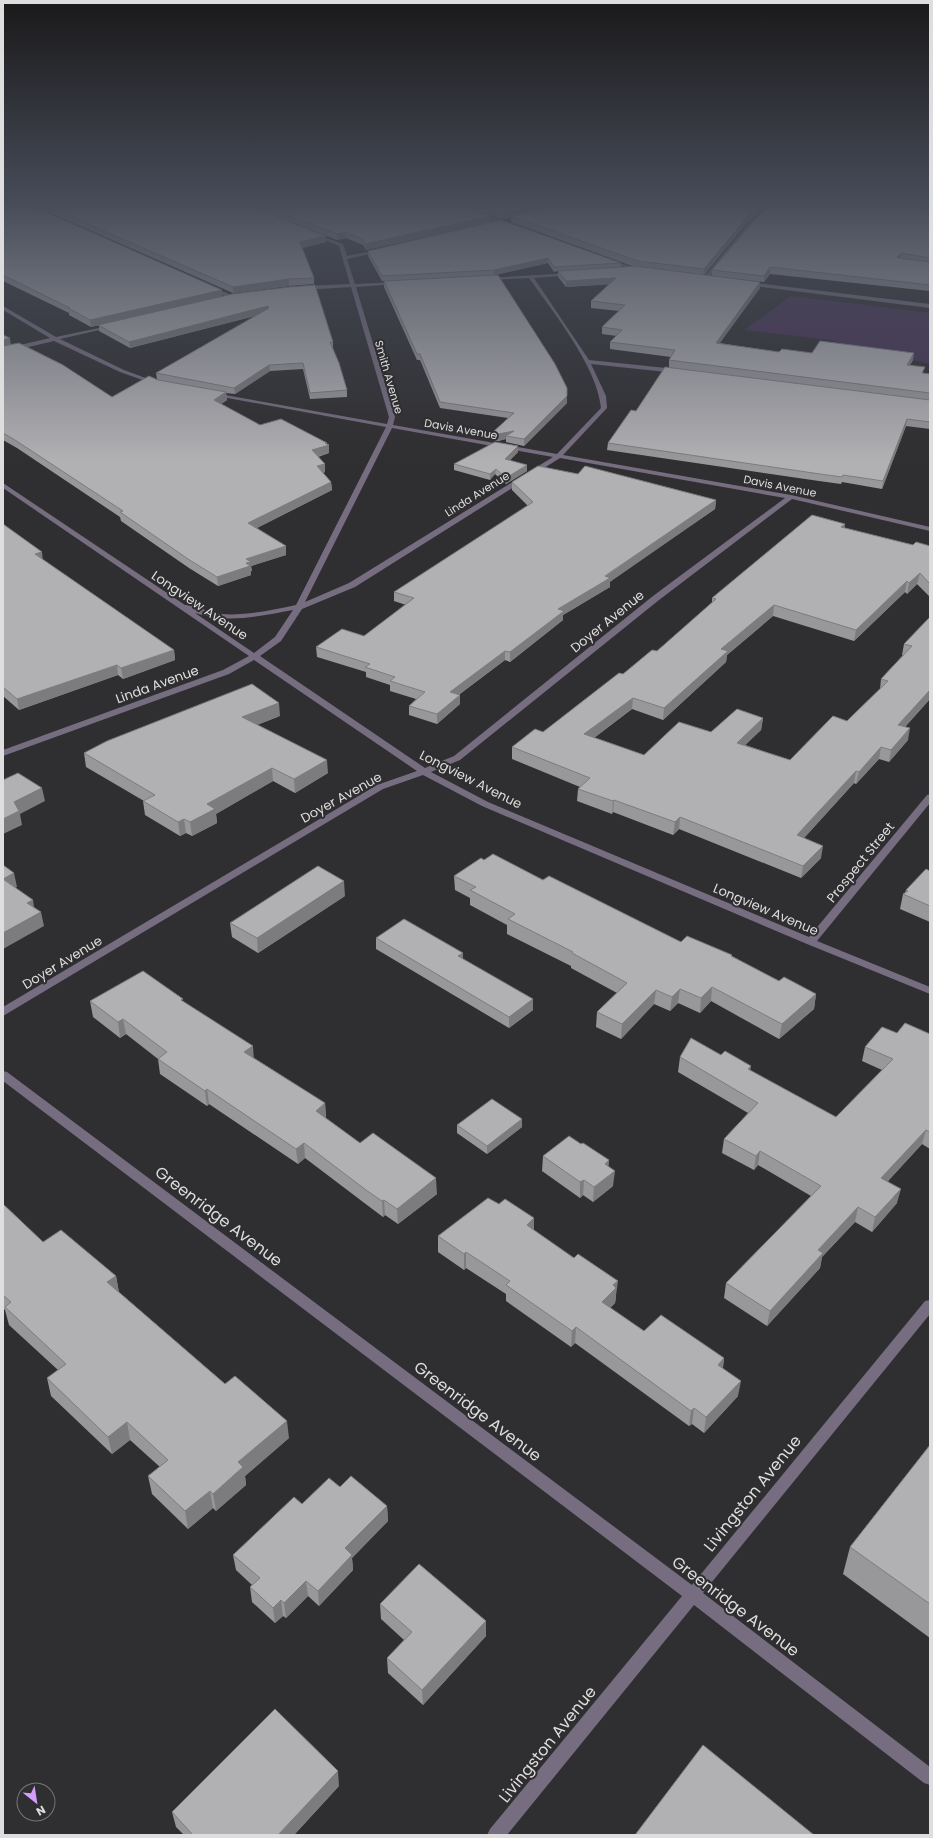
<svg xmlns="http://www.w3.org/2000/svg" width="933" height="1838" viewBox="0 0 933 1838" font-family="Poppins,sans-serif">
	<rect width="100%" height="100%" fill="#2f2e30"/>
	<path fill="#463255" d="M791,296L930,313V364L829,340L744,330Z"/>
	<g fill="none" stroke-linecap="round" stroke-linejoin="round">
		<path fill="#776d80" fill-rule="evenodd" d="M771,204H776L756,221L707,280H703V278L752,219Z
			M478,212L514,224V225L510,226L476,214Z
			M312,233L343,244L347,256L383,249V251L347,259L355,284L397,282L399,283L397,284L356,287L395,417L393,425L557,454L601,408C597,366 553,312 529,278L487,280L485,279L487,278L571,273L573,275L534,278L589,360L676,369L679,371L676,373L591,364L606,396L607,408L563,455L791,495L930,527V531L792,499L659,600L460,760L431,772L488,802L809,937L927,795L930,794V803L817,941L930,987V994L807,944L482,806L423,775L383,789L3,1016V1007L377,785L417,771L254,660L229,674L3,756V750L223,670L249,656L3,488V483L185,605C194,604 210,613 221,614C246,616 272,610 296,605L386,427L211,395L214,393L387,424L389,417L351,287L303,290L300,288L303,286L350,284L339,246L312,235ZM392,428L553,457L349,583L305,602ZM560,458L785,498L653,596L454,756L425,768L260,656L281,641L302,609L355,587ZM293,610L275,637L254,653L195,613C228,624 260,616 293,610Z
			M608,260L642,269V270L640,271L606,262Z
			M747,282L930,304V308L745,285Z
			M210,286L234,296L235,297L230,298L208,289Z
			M3,306L56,337L113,325V327L60,339L124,370L159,383L154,384L120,372L54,341L3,353V349L50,338L3,310Z
			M3,1071L7,1072L692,1585L925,1301L930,1300V1314L703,1593L930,1767V1785L924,1783L694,1605L507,1835H487L490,1829L682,1596L3,1081Z"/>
	</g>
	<path fill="#98979a" d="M3,204L222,290V297L289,287L333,342V348L347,390V397L310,399L303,369L270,371L235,394L226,393L227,400L221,404L260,425L327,443V444L329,445V453L318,457L325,472L323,473L331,482L332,490L257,528L286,546V555L251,566L252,571H251V575L218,586L189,568L121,521L120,517L17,448L3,440V335L11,345L112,397L157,379L156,373L259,315L130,348L99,331V325L91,327L69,315V313L3,281Z
		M30,204H245L326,242L302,248L314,278V284L289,286L233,293Z
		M245,204H772L768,205L748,222L704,275L760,288L719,343L779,352L913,360L910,365L924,373L930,374V429L906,426L882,489L842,482L841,484L819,481L607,450L608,443L636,411L669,367V360L671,357L610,349V342L617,336L602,334V327L619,311L591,308V301L609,284L566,287L558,277V271L554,272L548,263L495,275L567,403L524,446L506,442V439L498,441L492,440V433L508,418L440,408L420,360H417L384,287V281L457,277L382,281L368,256V251L501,220L621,263V267H635L511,222V217L502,219L467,207L491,222L366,250L363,245L346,238L337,240Z
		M772,204H930V291L770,274L764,282L712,276V270Z
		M518,446V452L509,461L527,465V471L506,484L495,474L490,480L454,470V464Z
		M578,474L716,500L715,509L610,581V587L563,615V620L510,662L505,660L460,694V704L437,724L409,715V706L416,699L390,691V685L366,677V672L317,657L316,647L364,636L406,605L394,601V592L528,506L512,490V482Z
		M3,524L43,560L174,650L175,660L123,679L118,675L19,710L3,696Z
		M845,524L844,528L913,545L930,546V597L917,584L907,594L905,592L854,641L773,616L727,655L726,662L663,720L632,709L594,738L644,755L711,732L763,718L761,730L745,745L790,760L847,721L880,689L881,679L903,655H902L904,644L930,617V699L905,727L908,740L889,762L879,759L856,784L854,783L804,838L821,858L801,878L679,829L673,835L613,812L612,814L577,801L578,789L580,787L512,759V747L543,732L657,651L712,603V598Z
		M280,716L257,725L328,773L295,793L273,781L216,814L217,823L192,836L186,833L180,836L145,815L143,801H144L86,767L84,753Z
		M484,860L543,880L681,942L732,955V956L779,981L816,994L814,1009L779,1039L711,1001L700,1013L678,1003L670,1011L654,1004L621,1039L596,1027L597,1012L617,993L571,968V966L507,934V925L470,905V898L455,890L454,876Z
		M930,871V922L900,909L903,894L905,893L906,890Z
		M345,896L258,953L232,937L230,923Z
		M376,938L463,959L533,1010L509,1028L376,949Z
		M90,1001L183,1002L254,1058L325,1103L326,1118L360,1143L437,1194L398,1224L385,1215L383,1217L367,1205L305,1158L298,1164L209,1104L207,1106L160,1074L158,1059L126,1034L120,1038L93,1017Z
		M897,1033L930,1034V1149L922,1144L888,1181L897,1203L872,1232L855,1222L822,1257L820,1268L767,1326L724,1298L726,1283L811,1196L758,1165L754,1170L722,1153L724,1139L748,1113L678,1072L680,1057L751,1071L836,1117L882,1070L862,1061L865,1047Z
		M522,1119V1127L487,1154L457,1133V1125Z
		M581,1144L609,1160L608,1166L613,1186L593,1202L583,1195L580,1198L542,1171L543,1156Z
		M3,1204L43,1242L116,1276L119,1292L225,1384L289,1438L245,1476L246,1485L216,1511L213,1508L188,1529L152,1494L148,1476L160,1467L130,1440L112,1454L51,1396L47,1378L58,1370L9,1325L5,1310L3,1308Z
		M499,1204L534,1218V1230L616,1296V1297L615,1303L610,1308L644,1331L724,1358L723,1368L738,1396L704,1433L692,1424L689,1426L575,1343L571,1347L506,1301V1294L466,1268L464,1270L438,1252V1236Z
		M930,1445V1638L843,1574L850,1547Z
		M340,1487L387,1506L388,1521L352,1558L353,1570L319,1606L308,1596L286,1618L283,1616L275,1623L252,1602L250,1587L252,1585L236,1570L233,1555L302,1504Z
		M380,1604L486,1636L423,1705L388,1673L387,1658L404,1640L381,1619Z
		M339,1786L294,1835H184L176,1827L172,1812Z"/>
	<path fill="#7c7b7d" d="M543,204H567L511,216V217L502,219V214Z
		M763,204H772L768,205L748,222L703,275L704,269L748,216Z
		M491,216V222L366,250L365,244Z
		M345,232L346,238L337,240V234Z
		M326,236V242L300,248V242Z
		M901,253L900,260L897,257Z
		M548,258V263L494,275V270Z
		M770,267V274L764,282V276Z
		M616,278V284L566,287V281Z
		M289,279V286L233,293V287Z
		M760,282V288L715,350L716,343Z
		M222,290V297L91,327L90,320Z
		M268,306L269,312L130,348L129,342Z
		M10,338L11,346L3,348V340Z
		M914,353L913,360L906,372L907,365Z
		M269,365L270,371L235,394L234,388Z
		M226,392L227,400L215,408L214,400Z
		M567,396V403L524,446V439Z
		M907,419L906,426L882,489L883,481Z
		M514,431L506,436V439L498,441V434Z
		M325,443H327V445H329V453L312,458V450Z
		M518,446V452L505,465V459Z
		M325,464V472L317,474V466Z
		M527,465V471L506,484V478Z
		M496,469L495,474L490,480V474Z
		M331,482L332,490L249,532L248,523Z
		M716,500L715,509L610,582V587L563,615V620L510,662V652L558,609Z
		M845,524L843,534L841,527Z
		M286,546V555L251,566L252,571H251V575L218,586L217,577L246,559Z
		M42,552L43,562L35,554Z
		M920,573L917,584L907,594L909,583Z
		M907,581L905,592L854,641L856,630Z
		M774,605L773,616L727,655L726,662L663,720L664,708L721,649Z
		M174,650L175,660L123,679L121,668Z
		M505,651V660L450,701V692Z
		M117,665L118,675L19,710L17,699Z
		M930,690V699L896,737L898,725Z
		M460,695V704L437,724V714Z
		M633,698L632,709L583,746L584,734Z
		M279,703L280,716L243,730L242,717Z
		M763,718L761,730L735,755L737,743Z
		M910,728L908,740L889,762L891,750Z
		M881,747L879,759L856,784L859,772Z
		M327,760L328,773L295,793L294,779Z
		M272,768L273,781L216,814L217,823L192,836L190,822L207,804Z
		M856,771L854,783L795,848L797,835Z
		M42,788L45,801L20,814L22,825L3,834V819L14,802Z
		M614,800L613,812L612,814L613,801Z
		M680,817L679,829L673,835L675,822Z
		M184,819L186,833L180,836L178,822Z
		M823,846L821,858L801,878L803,866Z
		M14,873L17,887L6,893L3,879Z
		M344,881L345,896L258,953L257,938Z
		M33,900L35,914L27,903Z
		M41,912L44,926L3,949V933Z
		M463,953V964L458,956Z
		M712,987L711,1001L700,1013L701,998Z
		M680,989L678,1003L670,1011L672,997Z
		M656,990L654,1004L621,1039L622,1024Z
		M816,994L814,1009L779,1039L782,1024Z
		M533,999V1010L509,1028V1017Z
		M123,1019L126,1034L120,1038L118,1022Z
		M253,1046L254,1061L244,1052Z
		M751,1066L749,1080L748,1069Z
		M207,1089L209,1104L207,1106L205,1091Z
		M325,1103L326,1119L316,1111Z
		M522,1119V1127L487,1154V1146Z
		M926,1130L922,1144L878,1192L881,1178Z
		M304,1143L305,1158L298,1164L296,1149Z
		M760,1151L758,1165L754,1170L756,1156Z
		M609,1160L608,1176L605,1164Z
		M615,1171L613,1186L593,1202L594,1187Z
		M436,1178L437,1194L398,1224L397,1209Z
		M584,1180L583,1195L580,1198V1182Z
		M901,1189L897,1203L872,1232L875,1217Z
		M384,1200L385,1215L383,1217L382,1201Z
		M858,1207L855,1222L822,1257L820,1268L767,1326L770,1311L818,1250Z
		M534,1218V1233L527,1225Z
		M466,1252V1268L464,1270V1254Z
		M116,1276L119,1294L107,1282Z
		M618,1281L615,1303L601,1317L602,1302L613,1285Z
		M576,1327L575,1343L571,1347L572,1331Z
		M724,1358L722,1374L718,1365Z
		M741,1381L738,1396L704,1433L706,1417Z
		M694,1408L692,1424L689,1426L691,1411Z
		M287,1421L289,1438L245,1476L246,1485L216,1511L213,1494L238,1462Z
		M127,1422L130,1440L112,1454L108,1437Z
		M210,1491L213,1508L188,1529L185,1511Z
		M387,1506L388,1521L352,1558L353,1570L319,1606L318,1591L345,1548Z
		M306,1581L308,1596L286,1618L284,1603Z
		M281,1600L283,1616L275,1623L273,1608Z
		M486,1621V1636L423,1705L422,1690Z
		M338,1771L339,1786L294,1835H278Z"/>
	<path fill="#b1b0b3" stroke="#7c7b7d" d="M3,204H28L222,290L90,320L68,308H70L3,275Z
		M42,204H245L326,236L300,242L314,278L289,279L233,287Z
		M259,204H460L491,216L365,244L363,239L345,232L337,234Z
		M475,204H543L502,214Z
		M564,204H763L748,216L704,269L638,261L511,216Z
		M772,204H891L930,209V258L901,253L897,257L899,258L930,262V285L770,267L764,276L712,270L758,216Z
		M501,220L621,263L554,267L548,258L494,270L382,276L368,251Z
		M636,266L760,282L716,343L779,352L782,349L812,353L820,341L914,353L907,365L925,367L922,373L930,374V393L669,360L675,350L610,342L622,330L602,327L625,305L591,301L616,278L566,281L558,271Z
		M498,275L555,364L567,388V396L524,439L506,436L514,431L498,434L492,433L514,413L440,402L420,354H417L384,281Z
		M315,285L333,342H330L339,363L347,390L310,393L303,363L269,365L234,388L156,373L269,308L268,306L129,342L98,325L232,294L289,287Z
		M3,335L10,338L3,340Z
		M19,343L63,365L112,397L149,376L158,380L226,392L214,400L260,425L281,419L327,443H325L329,445L312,450L325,464L317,466L331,482L248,523L286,546L246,559L251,562L246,563L250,566L217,577L188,559L120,512L123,511L15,440L3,433V346Z
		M665,367L930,400V422L907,419L883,481L843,475L842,477L820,474L608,443L631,410L636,411Z
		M495,442L518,446L505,459L527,465L506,478L496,469L490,474L454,464Z
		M538,466L578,474L585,466L716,500L605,576L610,578L558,609L564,611L510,652L505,651L450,692L460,695L437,714L409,706L425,692L390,681L395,677L365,667L370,664L316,647L342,629L364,636L414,598L394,592L533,502L512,482Z
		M812,515L845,524L841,527L913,545L916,542L930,546V584L920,573L909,583L907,581L856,630L774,605L721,649L728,651L664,708L633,698L584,734L644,755L679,722L711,732L737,709L763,718L737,743L790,760L833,716L847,721L888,681L881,679L912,646L904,644L930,617V690L898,725L910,728L891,750L881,747L859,772L856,771L797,835L823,846L803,866L680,817L675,822L614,800L613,801L578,789L590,778L512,747L535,729L543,732L619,673L623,674L652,650L657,651L716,599L712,598Z
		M3,524L42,552L35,554L174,650L121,668L117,665L17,699L3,687Z
		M252,684L279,703L242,717L327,760L294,779L272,768L207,804L215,809L190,822L184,819L178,822L143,801L155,795L84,753L107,741Z
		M18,773L42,788L14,802L19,811L3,819V780Z
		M493,854L543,880L549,876L681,942L687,936L732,955L731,956L779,981L784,977L816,994L782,1024L712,987L701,998L680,989L672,997L656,990L622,1024L597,1012L627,983L572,953L573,952L508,919L515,914L470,890L476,887L454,876L481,858L484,860Z
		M3,865L14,873L3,879Z
		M318,866L344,881L257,938L230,923Z
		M926,869L930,871V906L903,894L908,891L906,890Z
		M3,879L33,900L27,903L41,912L3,933Z
		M404,919L463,953L458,956L533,999L509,1017L376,938Z
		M143,971L183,999L181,1000L253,1046L244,1052L325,1103L316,1111L360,1143L373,1133L436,1178L397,1209L384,1200L382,1201L366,1190L304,1143L296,1149L207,1089L205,1091L158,1059L167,1052L123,1019L118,1022L90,1001Z
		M905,1023L930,1034V1132L926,1130L881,1178L901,1189L875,1217L858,1207L818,1250L823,1253L770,1311L726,1283L821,1186L760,1151L756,1156L724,1139L758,1103L680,1057L691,1038L721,1055L725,1051L751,1066L748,1069L836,1117L893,1059L865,1047L882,1027L897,1033Z
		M492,1099L522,1119L487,1146L457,1125Z
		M569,1136L581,1144L583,1143L609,1160L605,1164L615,1171L594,1187L584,1180L580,1182L543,1156Z
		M488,1198L499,1204L505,1199L534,1218L527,1225L531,1228L574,1258L578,1254L618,1281L613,1285L616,1288L602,1302L644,1331L661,1315L724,1358L718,1365L741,1381L706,1417L694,1408L691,1411L576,1327L572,1331L506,1285L510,1281L466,1252L464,1254L438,1236Z
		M3,1204L43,1242L61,1230L116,1276L107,1282L225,1384L235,1376L287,1421L238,1462L243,1467L213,1494L210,1491L185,1511L148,1476L168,1460L127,1422L108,1437L47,1378L66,1364L5,1307L11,1302L3,1295Z
		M930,1445V1604L850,1547Z
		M351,1476L387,1506L345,1548L352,1555L318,1591L306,1581L284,1603L281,1600L273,1608L250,1587L260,1578L233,1555L294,1497L302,1504L329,1478L340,1487Z
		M419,1564L486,1621L422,1690L387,1658L412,1632L380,1604Z
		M275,1709L338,1771L278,1835H193L172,1812Z
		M703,1745L814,1835H635Z"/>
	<linearGradient id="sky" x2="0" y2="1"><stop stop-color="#1a191a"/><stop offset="0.44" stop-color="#474c59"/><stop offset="1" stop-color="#474c59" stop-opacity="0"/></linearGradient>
	<rect width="933" height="461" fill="url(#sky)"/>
	<g text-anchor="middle" stroke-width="4" stroke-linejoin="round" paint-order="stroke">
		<g font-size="11" fill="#dfdedf" stroke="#2f2e30">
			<text transform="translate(389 377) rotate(74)" y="4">Smith Avenue</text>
			<text transform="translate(461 429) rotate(10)" y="4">Davis Avenue</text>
			<text transform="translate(780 486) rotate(11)" y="4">Davis Avenue</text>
			<text transform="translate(477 494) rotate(-32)" y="4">Linda Avenue</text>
		</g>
		<g font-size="13" fill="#dfdedf" stroke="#2f2e30">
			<text transform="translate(200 605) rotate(34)" y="5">Longview Avenue</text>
			<text transform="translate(607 621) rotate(-39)" y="5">Doyer Avenue</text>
			<text transform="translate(157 684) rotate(-20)" y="5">Linda Avenue</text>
			<text transform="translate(471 779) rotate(27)" y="5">Longview Avenue</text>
			<text transform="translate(341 797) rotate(-29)" y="5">Doyer Avenue</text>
			<text transform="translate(860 862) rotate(-51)" y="5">Prospect Street</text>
			<text transform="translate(766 909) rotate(23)" y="5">Longview Avenue</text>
			<text transform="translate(62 962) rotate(-31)" y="5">Doyer Avenue</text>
		</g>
		<g font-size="16" fill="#dfdedf" stroke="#2f2e30">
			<text transform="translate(219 1216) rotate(37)" y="6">Greenridge Avenue</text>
			<text transform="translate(478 1411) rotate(37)" y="6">Greenridge Avenue</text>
			<text transform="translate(752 1493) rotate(-51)" y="6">Livingston Avenue</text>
			<text transform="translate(736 1606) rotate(37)" y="6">Greenridge Avenue</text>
			<text transform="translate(547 1744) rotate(-51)" y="6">Livingston Avenue</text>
		</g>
	</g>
	<rect width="933" height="1838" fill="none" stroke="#dfdedf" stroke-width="8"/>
	<g transform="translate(36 1802) rotate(150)"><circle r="19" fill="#2f2e30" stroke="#757476"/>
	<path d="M0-3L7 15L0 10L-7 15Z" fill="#d49cfc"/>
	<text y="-6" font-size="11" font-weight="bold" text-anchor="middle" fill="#dfdedf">N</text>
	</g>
</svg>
